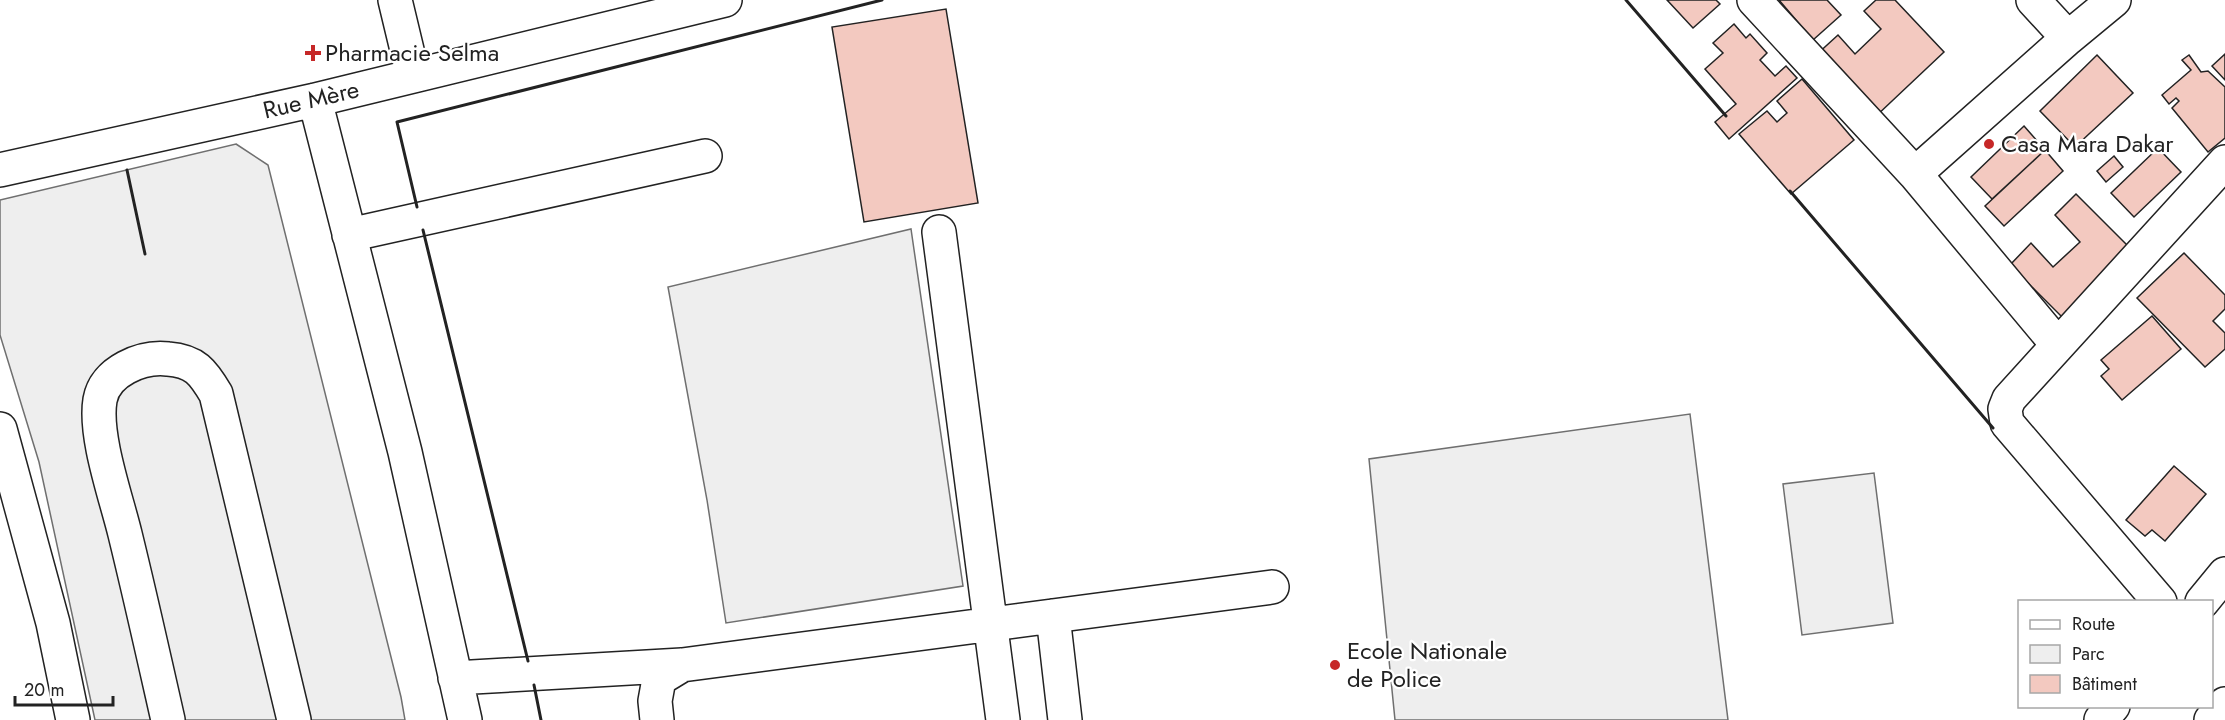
<svg xmlns="http://www.w3.org/2000/svg" width="2225" height="720" viewBox="0 0 2225 720" font-family="Jost,sans-serif">
	<rect width="100%" height="100%" fill="#fff"/>
	<path fill="#eee" stroke="#6f6f6f" stroke-width="1.5" d="M236,144L268,165L401,697L405,720H95L39,462L0,335V200Z
		M911,229L963,586L726,623L707,500L668,287Z
		M1690,414L1728,720H1395L1369,459Z
		M1874,473L1893,623L1802,635L1783,484Z"/>
	<path fill="#f3c9c0" stroke="#222" stroke-width="1.5" d="M1667,0H1716L1720,4L1693,28Z
		M1779,0H1827L1841,15L1813,40Z
		M1876,0H1895L1944,52L1874,118L1815,56L1838,35L1855,54L1881,29L1864,11Z
		M946,9L978,203L864,222L832,27Z
		M1734,24L1746,38L1750,34L1767,53L1760,60L1775,76L1786,66L1797,78L1729,139L1715,122L1736,104L1705,69L1723,53L1713,43Z
		M2225,54V80L2212,66Z
		M2097,55L2133,93L2075,147L2040,111Z
		M2189,55L2201,72L2208,71L2225,87V138L2208,152L2172,108L2179,101L2176,98L2169,104L2162,95L2191,70L2182,60Z
		M1802,79L1854,140L1791,194L1739,134L1767,111L1777,122L1787,113L1777,101Z
		M2024,126L2045,150L1992,199L1971,177Z
		M2158,148L2181,172L2134,217L2111,193Z
		M2045,150L2063,171L2004,226L1985,206Z
		M2114,156L2123,167L2106,182L2097,171Z
		M2076,194L2135,253L2070,325L2010,265L2031,243L2053,267L2080,242L2055,215Z
		M2184,253L2225,295V309L2213,321L2225,333V349L2205,367L2137,298Z
		M2152,316L2181,349L2122,400L2101,376L2109,369L2101,360Z
		M2174,466L2206,494L2165,541L2152,530L2145,536L2126,520Z"/>
	<g fill="none" stroke-linecap="round" stroke-linejoin="round">
		<g stroke="#222" stroke-width="36">
			<path id="minor" d="M395,0L413,75
				M1754,0L1915,174L2057,344
				M2033,0L2068,38L2114,0
				M315,100L405,452L465,720
				M0,170L315,100L725,0
				M1915,174L2068,38
				M939,232L1003,720
				M349,235L705,156
				M0,429L53,623L73,720
				M2160,602L2007,423L2005,409L2009,399L2225,162
				M2202,602L2225,574
				M1053,616L1065,720
				M455,678L682,665L1272,587
				M168,720C154,658 140,595 125,534C116,497 94,436 100,400C105,371 142,356 168,359C195,361 203,372 216,394L294,720
				M657,720L655,701L659,679L682,665
				M2101,720L2113,706"/>
		</g>
		<g stroke="#222" stroke-width="36">
			<path id="major" d="M2211,720L2225,704"/>
		</g>
		<use href="#minor" stroke="#fff" stroke-width="33"/>
		<use href="#major" stroke="#fff" stroke-width="33"/>
		<path stroke="#222" stroke-width="3" d="M1626,0L1726,116
			M127,170L145,254
			M1790,191L1993,428
			M417,207L397,122L882,0
			M423,230L528,661
			M534,685L541,720"/>
	</g>
	<g fill="#c62828" stroke="#fff" stroke-width="2">
		<path d="M310 44h6v6h6v6h-6v6h-6v-6h-6v-6h6z"/>
		<circle cx="1989" cy="144" r="6"/>
		<circle cx="1335" cy="665" r="6"/>
	</g>
	<g text-anchor="middle" stroke-width="4.5" stroke-linejoin="round" paint-order="stroke">
		<g font-size="24" fill="#222" stroke="#fff" text-anchor="start">
			<text x="325" y="61">Pharmacie Selma</text>
			<text x="2001" y="152">Casa Mara Dakar</text>
			<text x="1347" y="659">Ecole Nationale<tspan x="1347" dy="28">de Police</tspan></text>
		</g>
		<g font-size="24" fill="#222" stroke="#fff">
			<text transform="translate(311 100) rotate(-13)" y="8">Rue Mère</text>
		</g>
	</g>
	<rect x="2018" y="600" width="195" height="108" fill="#ffffff" stroke="#a7a7a7" stroke-width="1.5"/>
	<rect x="2030" y="620" width="30" height="9" fill="#ffffff" stroke="#a7a7a7" stroke-width="1.5"/>
	<text x="2072" y="630" font-size="18" fill="#222222">Route</text>
	<rect x="2030" y="645" width="30" height="18" fill="#eeeeee" stroke="#a7a7a7" stroke-width="1.5"/>
	<text x="2072" y="660" font-size="18" fill="#222222">Parc</text>
	<rect x="2030" y="675" width="30" height="18" fill="#f3c9c0" stroke="#a7a7a7" stroke-width="1.5"/>
	<text x="2072" y="690" font-size="18" fill="#222222">Bâtiment</text>
	<path d="M15 696v9h98v-9" fill="none" stroke="#222222" stroke-width="3"/>
	<text x="24" y="696" font-size="18" fill="#222222" stroke="#ffffff" stroke-width="4.5" paint-order="stroke">20 m</text>
</svg>
